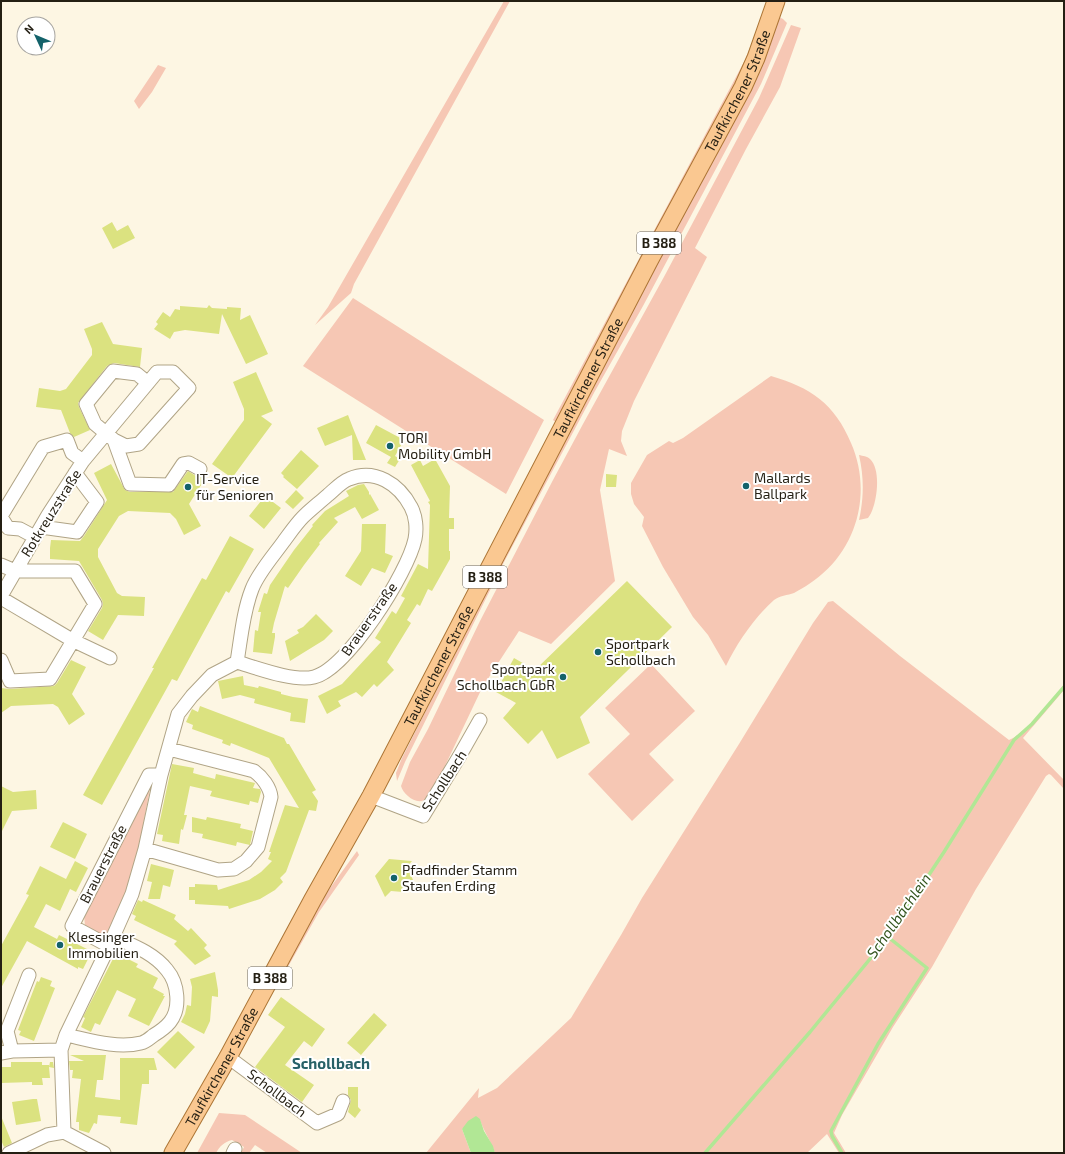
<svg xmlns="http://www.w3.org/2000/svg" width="1065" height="1154" viewBox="0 0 1065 1154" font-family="'Exo 2',sans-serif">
	<rect width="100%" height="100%" fill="#fdf6e3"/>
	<path fill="#f6c7b4" d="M504,1H510L354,284L351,293L315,325L328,307Z
		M767,1H769L756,39L739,77L557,423L553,420L745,60L761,20Z
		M779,17L783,19L787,23L761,84L643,306L595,391L503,564L405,762L397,781L396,773L402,758L439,685L465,626Z
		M791,25L801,28L780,87L746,149L695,248L707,257L634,401L622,431L621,441L627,456L609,449L600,490L615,581L551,644L519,631L482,688L435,787C432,791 429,798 424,800C416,805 403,794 401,786L410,762L428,729L480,621L553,480L583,424L665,275L759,98Z
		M158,65L166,68L152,92L139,109L134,101Z
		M353,298L544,420L506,494L303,366Z
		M771,376C810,387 835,404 851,443C873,493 857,553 809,584C805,587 799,590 794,593C788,595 779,596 774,600C755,617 737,643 726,666L708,635L693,617L663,567L642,526L644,517L634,504L631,494V483L647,455L669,441L673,443L683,438Z
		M859,455C863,456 867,456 870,459C882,470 877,507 868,518L859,520C864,498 864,477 859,455Z
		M833,601L900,656L1009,740C1030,730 1049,703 1064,685V690L1023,738L1064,780V789L1051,775L1049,774L1046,776L976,889L932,967L893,1027L842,1115L834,1133L846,1153H839L827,1134L807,1153H495C491,1141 484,1132 480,1120L462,1129L471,1153H426L479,1088L478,1098L497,1088L571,1018L621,935L642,898L739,744L813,623L828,602Z
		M651,664L695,711L649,754L674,780L632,821L588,774L630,734L605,708Z
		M150,789L139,846L128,885L110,932C98,937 95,933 85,927L84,914L146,791Z
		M357,851L359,855L319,912L289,965L286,969H283L317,906Z
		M219,1113L245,1115L302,1153H267L255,1145L249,1153H241L244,1147L232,1140C224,1142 220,1146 216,1153H197Z"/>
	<path fill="#b1e795" d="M476,1116L480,1119L484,1131L493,1146L495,1153H471L462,1129L468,1121Z"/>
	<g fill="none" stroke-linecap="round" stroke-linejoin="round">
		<path stroke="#b1e795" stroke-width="3.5" d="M705,1153L810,1032L888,937L944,852L1014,740L1032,724L1064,687
			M842,1153L832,1136L831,1131L878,1044L927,968L888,937"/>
	</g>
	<path fill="#dbe280" d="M112,222L117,231L128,225L135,238L113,249L102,228Z
		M209,305L212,308L227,309V307L241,308L240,320L250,315L268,354L246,364L222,314L219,334L185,330L174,332L170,339L154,329L158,324L156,322L163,312L170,317L175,309L180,310V306L207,308Z
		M102,322L113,344L142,348L140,367L114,363L107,366L78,403L79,407L90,430L74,437L70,433L61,410L36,407L39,388L60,391L66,389L92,355V349L84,329Z
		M256,372L273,411L261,416L272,424L232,478L212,464L244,420V409L233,382Z
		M348,415L353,428L366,460H353L352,435L325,446L317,428Z
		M376,425L404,440L395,456L400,459L395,467L387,463L391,457L366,443Z
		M301,450L319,466L297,489L283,477L284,476L281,473Z
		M435,459L450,486L449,518H454V529H449V551H450V559L432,591L428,589L420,606L417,604L407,620L411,623L387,662L394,670L377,687L374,684L362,697L356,692L338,701L341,706L327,714L318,696L342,684L381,642L375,638L392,611L396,614L405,598L401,596L418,564L428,569L430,505L428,502L430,501L411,465L420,460L423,466Z
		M111,464L125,490L130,492H173L188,471L196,476L202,477L205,479L189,504L201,526L184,535L176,519L170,513L128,511L119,516L98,549V557L117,593L122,596L145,597L144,616L118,615L103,640L88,631L102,608L103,604L102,600L79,561L50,559V548L51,540L80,541L84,536L107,500L94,473Z
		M606,474L617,475L616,487H606Z
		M364,484L369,492V495L370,494L379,510L362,519L355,507L334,518L338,522L319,543L320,544L304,565L288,588L285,586L274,623L272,633H275V637L272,654L253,652L255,630L258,631L261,612H258L264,593L267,594L270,585L294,550L313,526L312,525L325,511L349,496L346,491L358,485Z
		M296,490L304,498L293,509L285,502Z
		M265,496L281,508L264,529L249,516Z
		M362,524H386L385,553L393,556L385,573L372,568L361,586L345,576L361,551Z
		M230,536L254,549L229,593L226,591L177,681L172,679L102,805L83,795L154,668H152L202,578L206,580Z
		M627,581L672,627L580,717L590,743L557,759L542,730L528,744L503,718L516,703L496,692L514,658L535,670Z
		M316,614L333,631L324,640L290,661L285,641L299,633L297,630L303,627Z
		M71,660L86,667L72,694L85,714L69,725L58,707L53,704L11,706L1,713V688L10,689L54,686L57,683Z
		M243,676L244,685L258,688L259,686L281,692V694L293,697L308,699L305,723L290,721L291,713L254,703L255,699L240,695L222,699L218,681Z
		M200,706L284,738L287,744H289L316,790L312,792L318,801L316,811L309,810L286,872L280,878L283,882L275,890L260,899L229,909L228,906L195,904V900H189V887H195V884L217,885L218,890L249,880L261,872L272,861L268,859L271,852H269L285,805L299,808L269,758L231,743L230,746L222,743L223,740L192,729L193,725L186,722L192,709L198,712Z
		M172,764L194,768L193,773L215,779L216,774L255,783L253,788L260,789L261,792L258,803L250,801L249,805L210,796L212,791L190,786L184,815H187L183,830L181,829L179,844L162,841L163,835L157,834Z
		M1,786L13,792L36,790L37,809L12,811L1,833Z
		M192,817L206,820L207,817L241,824L240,828L253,831L250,845L237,842L236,846L202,838L203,834L192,832Z
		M63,822L87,834L75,859L50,847Z
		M389,859L412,861L407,867L413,880L403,892L391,891L385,897L375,876Z
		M75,861L88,868L76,892L70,889L60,911L46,904L34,927L57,939L59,935L87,949L84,955L89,957L83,969L78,967V969L27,941L1,988V946L29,895L26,894L40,866L66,879Z
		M151,864L174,870L170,887L163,885L160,899H148L152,882L147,881Z
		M138,900L142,902L143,900L176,915L174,919L188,931L191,928L207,945L204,948L211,956L195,965L174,944L177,941L134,920L136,916L132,914Z
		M120,949L133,954L130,960L138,964L136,967L158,978L153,988L164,994L163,996H165L149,1026L128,1016L136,999L117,990L100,1025L95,1023L91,1032L81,1027L85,1018L83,1017L116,953L118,954Z
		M215,972L218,990V997L212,996L210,1021L204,1034L181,1022L185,1014L187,1005L191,1006L192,987L190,979Z
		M41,977L52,981L50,986L55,988L34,1041L19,1035L21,1031L18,1030L37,981L39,982Z
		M281,997L325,1029L312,1047L304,1041L285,1065L314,1085L302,1102L255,1067L285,1027L268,1015Z
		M374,1013L387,1025L361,1055L347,1043Z
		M178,1031L195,1047L175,1069L157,1052Z
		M70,1055H106L103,1080H97L95,1097L120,1100V1058H154L157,1070H149V1084H142L137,1125L120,1123L121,1117L98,1115L97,1124L94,1123L89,1133L79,1130V1122H76L81,1079L72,1078L73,1070H70L69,1061H84Z
		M11,1062H42V1065H49V1067L50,1062H53L54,1068L49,1067L50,1078H42L43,1085H32V1082L1,1083V1070H2V1067H11Z
		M348,1087H358V1107L361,1110L355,1118L348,1112L351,1100L348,1095Z
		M33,1099H37L41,1121L16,1125L12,1102Z
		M1,1116L12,1143L4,1147L1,1140Z"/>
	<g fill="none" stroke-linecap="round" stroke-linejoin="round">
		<g stroke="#b0a486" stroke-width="15">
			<path id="minor" d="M114,440L130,484L169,485L183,464L189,463L200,469
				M1,516L43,447L67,440L72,453L83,461
				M1,517L8,528L20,529L35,537
				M41,527L77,532L97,502L75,473
				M1,565L15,571H75L95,604L50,679L10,681L1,660
				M1,596L48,515L83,461L157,372H173L189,388L139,444L126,446L114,440L95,424L86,404L113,371L137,374L148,383
				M1,598L72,640L110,658
				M371,796L423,816L459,757L480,720
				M145,849L218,870L234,869L246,861L258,847L271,797C270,787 262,777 254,771L169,749
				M109,946L72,926L149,775H161
				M66,1035C89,1040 117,1049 141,1043C146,1042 150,1038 154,1035C159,1032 166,1027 170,1022C181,1008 178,983 167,970C154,953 132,945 114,937
				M12,1051L7,1031L29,975
				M1,1053L12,1051L61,1050
				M228,1057L317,1123L338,1114L343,1101
				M64,1132L61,1050L66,1035L109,946L132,894L145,849L161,775L178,714L192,696L212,675L237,662C257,668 294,682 314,677C347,669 408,573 415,539C417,529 416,516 411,507C399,484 375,468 349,479C341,482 334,490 328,495C319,503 310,510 303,517C296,524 290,533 284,541C274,555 258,573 252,589C243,612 241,638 237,662
				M9,1153L47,1135L64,1132L104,1153
				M233,1153L235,1149"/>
		</g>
		<g stroke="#ac7535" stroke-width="19">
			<g id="major">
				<path id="s1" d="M173,1153L228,1057L313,899L371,796L649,261L743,87L756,58L776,1"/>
			</g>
		</g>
		<use href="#minor" stroke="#fff" stroke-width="13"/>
		<use href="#major" stroke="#fac891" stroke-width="17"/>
	</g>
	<g fill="#13626a" stroke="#fff" stroke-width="1.5">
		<circle cx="390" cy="446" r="4"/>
		<circle cx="746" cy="486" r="4"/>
		<circle cx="188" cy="487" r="4"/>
		<circle cx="598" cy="652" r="4"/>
		<circle cx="563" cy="677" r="4"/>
		<circle cx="394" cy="878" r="4"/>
		<circle cx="60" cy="945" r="4"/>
	</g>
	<g text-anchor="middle" stroke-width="4" stroke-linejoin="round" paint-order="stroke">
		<g fill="#fff" stroke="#66625a" stroke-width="1">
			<rect x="637" y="232" width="44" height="22" rx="3"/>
			<rect x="463" y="566" width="44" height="22" rx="3"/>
			<rect x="248" y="967" width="44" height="22" rx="3"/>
		</g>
		<g font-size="13" font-weight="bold" fill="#241f13">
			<text x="659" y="248">B 388</text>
			<text x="485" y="582">B 388</text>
			<text x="270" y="983">B 388</text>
		</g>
		<g font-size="14" fill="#241f13" stroke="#fff">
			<text dy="5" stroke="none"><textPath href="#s1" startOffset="1203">Taufkirchener Straße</textPath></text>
			<text dy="5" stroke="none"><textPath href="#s1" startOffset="879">Taufkirchener Straße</textPath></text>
			<text transform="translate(51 513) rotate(-58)" y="5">Rotkreuzstraße</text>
			<text transform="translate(369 619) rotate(-55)" y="5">Brauerstraße</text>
			<text dy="5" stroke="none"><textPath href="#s1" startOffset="555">Taufkirchener Straße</textPath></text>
			<text transform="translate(444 781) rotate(-57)" y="5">Schollbach</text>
			<text transform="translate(103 864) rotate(-63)" y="5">Brauerstraße</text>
			<text dy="5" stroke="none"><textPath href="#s1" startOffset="99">Taufkirchener Straße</textPath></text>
			<text transform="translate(277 1093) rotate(37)" y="5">Schollbach</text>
		</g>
		<g font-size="14" fill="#241f13" stroke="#fff" text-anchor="start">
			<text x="398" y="443">TORI<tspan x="398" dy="16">Mobility GmbH</tspan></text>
			<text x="754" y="483">Mallards<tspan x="754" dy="16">Ballpark</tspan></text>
			<text x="196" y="484">IT-Service<tspan x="196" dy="16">für Senioren</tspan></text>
			<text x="606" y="649">Sportpark<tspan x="606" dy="16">Schollbach</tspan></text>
			<text x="555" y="674" text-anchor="end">Sportpark<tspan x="555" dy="16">Schollbach GbR</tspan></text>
			<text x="402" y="875">Pfadfinder Stamm<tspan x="402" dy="16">Staufen Erding</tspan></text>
			<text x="68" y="942">Klessinger<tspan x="68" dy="16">Immobilien</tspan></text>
		</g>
		<g font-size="15" font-style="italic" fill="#32541d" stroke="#fff">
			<text transform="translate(899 916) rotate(-55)" y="5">Schollbächlein</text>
		</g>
		<g font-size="15" font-weight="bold" fill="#276167" stroke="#fff">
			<text x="331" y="1069">Schollbach</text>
		</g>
	</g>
	<rect width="1065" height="1154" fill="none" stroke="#241f13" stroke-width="4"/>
	<g transform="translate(36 36) rotate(314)"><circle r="19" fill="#ffffff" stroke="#a7a5a1"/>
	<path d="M0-3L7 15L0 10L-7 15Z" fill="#13626a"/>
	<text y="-6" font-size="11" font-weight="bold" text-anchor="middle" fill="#241f13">N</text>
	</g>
</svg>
